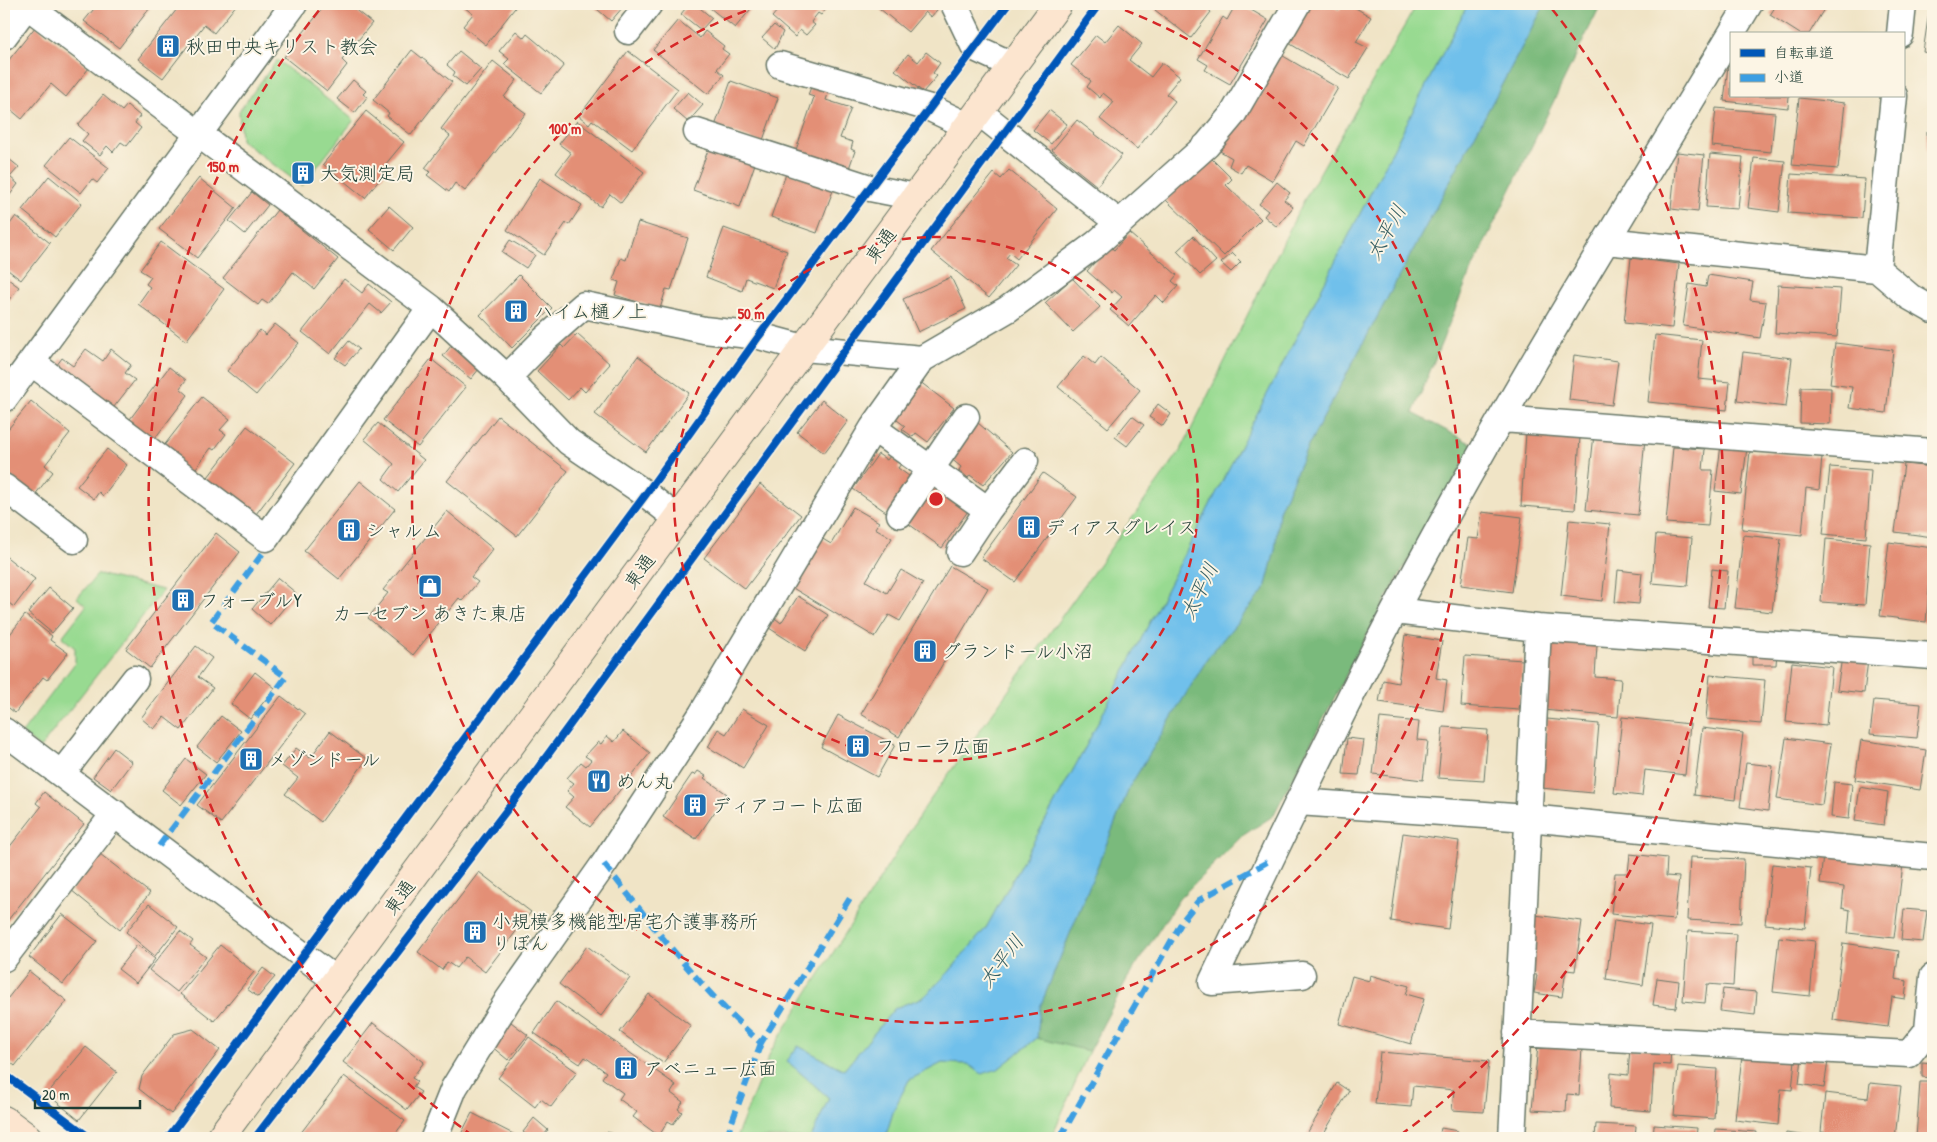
<svg xmlns="http://www.w3.org/2000/svg" width="1937" height="1142" viewBox="0 0 1937 1142" font-family="'Patrick Hand','Klee One',sans-serif">
	<rect width="100%" height="100%" fill="#fcf5e5"/>
	<filter id="ink" filterUnits="userSpaceOnUse"><feTurbulence type="fractalNoise" baseFrequency=".02" numOctaves="2"/><feDisplacementMap in="SourceGraphic" scale="10" xChannelSelector="R" yChannelSelector="G"/><feConvolveMatrix kernelMatrix="1 2 1 2 8 2 1 2 1" color-interpolation-filters="sRGB"/></filter>
	<filter id="wash" filterUnits="userSpaceOnUse"><feTurbulence type="fractalNoise" baseFrequency=".0096" numOctaves="4" result="noise"/><feDisplacementMap in="SourceGraphic" scale="20" xChannelSelector="R" yChannelSelector="G"/><feGaussianBlur stdDeviation="1.12" result="paint"/><feColorMatrix in="noise" values="0 0 0 0 0 0 0 0 0 0 0 0 0 0 0 0 0 1.4 0 .05"/><feComposite in="paint" operator="in"/></filter>
	<g filter="url(#wash)">
		<rect width="100%" height="100%" fill="#f0e4c6"/>
		<path fill="#98da91" stroke="#5c8c62" d="M1417,4H1468L1083,752L986,928L949,972L924,997L895,1008L844,1070L798,1046L787,1061L829,1098L811,1138H736L771,1051L925,807L1181,450L1303,202Z
			M277,60L354,120L302,186L241,140L239,111Z
			M98,574L163,590L40,748L22,733L75,663V648L62,637L86,606L77,598Z
			M1037,1038L1089,1051L1051,1138H885L894,1109L909,1080L942,1063L968,1064L998,1069Z"/>
		<path fill="#7aba7b" stroke="#4c7c58" d="M1545,4H1601L1469,275L1413,413L1474,445L1381,608L1273,816L1242,836L1179,899L1127,979L1089,1051L1037,1038L1040,1007L1130,786L1209,656L1265,589L1275,550L1279,511L1308,446Z"/>
		<path fill="#70c0eb" stroke="#487e90" d="M1468,4H1545L1308,446L1279,511L1275,550L1265,589L1209,656L1130,786L1040,1007L1037,1038L998,1069L982,1074L968,1064L942,1063L909,1080L894,1109L885,1138H811L829,1098L787,1061L798,1046L844,1070L895,1008L924,997L949,972L986,928L1083,752Z"/>
		<g id="blocks">
			<path fill="#e38f76" d="M98,4H153L119,48L84,21Z
				M181,4H237L214,33L204,25L163,78L138,59Z
				M326,4H348L372,23L342,60L347,65L327,91L284,57Z
				M460,4H518L486,45L463,26L473,14Z
				M591,4H618L623,7L611,21Z
				M689,4H695L712,18L701,30L681,14Z
				M705,4H755L735,28Z
				M783,4H831L821,15L818,13L811,22L815,25L806,35L800,30L795,37L772,17Z
				M874,4H940L941,5L931,17L925,12L908,32Z
				M1160,4H1206L1204,6L1211,12L1191,38L1155,10Z
				M1236,4H1241L1268,20L1230,84L1205,70L1208,65L1198,59L1223,17L1227,20Z
				M1310,4H1329L1339,10L1343,4H1349L1371,17L1356,42L1368,48L1349,79L1287,42Z
				M1777,4H1827L1809,34H1800L1770,15Z
				M1930,5L1933,6V54L1923,52Z
				M678,20L700,38L705,31L724,46L722,49L729,54L717,69L724,75L708,94L653,50Z
				M774,25L783,32L775,49L762,38Z
				M1119,25L1142,44L1129,60L1151,77L1162,63L1180,77L1166,94L1175,101L1137,149L1100,119L1114,102L1103,93L1100,98L1087,87L1091,81L1071,65L1096,35L1105,42Z
				M36,26L89,68L66,97L51,84L22,119L4,104V66Z
				M516,31L524,38L527,34L564,65L541,93L504,64L509,59L499,51Z
				M412,50L452,82L411,135L387,116L389,113L373,100Z
				M459,51L481,69L466,86L453,76L455,72L447,65Z
				M628,51L678,89L632,150L592,120L589,124L579,116Z
				M926,52L940,63L933,73L937,76L923,92L895,70L908,54L918,62Z
				M1278,53L1338,88L1304,146L1296,141L1273,181L1246,165L1241,173L1229,166L1232,158L1220,151L1250,100L1255,103L1264,88L1259,85Z
				M493,61L517,80L504,97L526,113L465,191L455,183L449,192L427,175L430,172L425,168L450,136L441,129Z
				M1728,66L1731,67V96H1789L1788,108L1724,101Z
				M814,79L831,85L826,100L851,108L840,138L853,142L851,149L855,151L847,174L831,162L796,150L814,97L808,95Z
				M353,80L366,91L363,94L367,97L355,113L337,99Z
				M731,81L778,98L762,143L715,126Z
				M688,92L703,105L688,122L673,109Z
				M103,95L122,111L127,105L140,116L135,123L141,128L127,146L121,142L113,152L107,146L100,155L82,141L88,134L78,125Z
				M1799,98L1845,103L1838,169L1792,165Z
				M1716,108L1775,113L1771,152L1712,146Z
				M1049,110L1067,124L1051,144L1033,130Z
				M366,111L404,142L384,166L388,169L365,198L323,164Z
				M1077,120L1122,155L1097,186L1052,150Z
				M577,121L644,172L621,203L610,194L601,207L556,173L571,153L559,144Z
				M1927,132H1933V177H1929Z
				M69,137L109,168L97,183L92,179L81,193L46,165Z
				M710,145L756,161L740,207L693,190Z
				M1677,152L1704,155L1698,212L1671,209Z
				M1710,154L1743,157L1738,209L1706,207Z
				M4,155L19,167L10,177L18,184L4,203Z
				M1209,156L1232,179L1226,185L1261,219L1224,256L1166,200Z
				M1754,158L1785,161L1779,212L1748,208Z
				M303,164L312,170L303,181L295,175Z
				M1009,170L1057,209L1017,259L1010,253L1006,258L1016,265L989,298L931,251L994,173L1001,179Z
				M787,171L834,188L817,233L771,217Z
				M1791,174L1865,179L1862,218L1788,213Z
				M49,176L82,203L55,237L22,210Z
				M199,178L236,208L197,258L159,229Z
				M540,178L582,205L569,225L566,223L544,255L507,230Z
				M1277,182L1290,193L1284,200L1293,207L1277,227L1264,216L1268,211L1259,204Z
				M252,192L268,205L245,234L229,221Z
				M389,206L413,227L394,250L369,229Z
				M277,210L338,259L314,289L293,272L268,304L262,300L258,305L223,278Z
				M16,216L50,243L21,280L4,267V232Z
				M638,222L688,238L671,290L666,289L660,309L615,295L619,282L613,280L621,258L626,260Z
				M724,228L787,251L773,288L746,278L742,291L706,277Z
				M1129,233L1177,275L1172,281L1178,286L1164,303L1156,295L1129,326L1110,310L1122,297L1114,290L1112,293L1087,271L1109,246L1114,250Z
				M1193,236L1216,261L1200,275L1177,251Z
				M510,240L535,255L526,268L502,252Z
				M161,242L224,289L186,341L138,304L150,287L146,284L151,277L140,270Z
				M1232,253L1241,262L1231,272L1221,263Z
				M1631,258L1679,264L1672,328L1624,323Z
				M519,275L552,308L512,348L480,315Z
				M1708,275L1753,282L1750,300L1766,302L1760,338L1683,326L1689,284L1706,287Z
				M4,276L19,287L4,306Z
				M951,277L966,309L918,332L903,299Z
				M1072,278L1100,307L1073,332L1045,303Z
				M344,279L362,293L369,284L391,302L381,313L370,304L330,354L302,332Z
				M1778,285L1841,289L1837,337L1775,333Z
				M275,324L299,343L256,395L227,371L260,330L266,335Z
				M577,334L610,364L585,392L580,387L568,400L537,371L561,345L564,348Z
				M1655,335L1702,340L1698,379L1730,382L1727,410L1648,402Z
				M349,341L359,349L345,365L335,358Z
				M1835,343L1893,350L1886,413L1849,408L1852,387L1830,384Z
				M451,346L479,369L471,379L443,356Z
				M86,349L103,361L111,349L131,365L125,373L135,380L110,412L54,369L62,358L73,366Z
				M1743,352L1792,358L1786,407L1737,401Z
				M1574,355L1618,361L1612,405L1569,400Z
				M638,356L689,393L646,452L595,414Z
				M1084,356L1095,365L1101,357L1140,390L1108,428L1058,387Z
				M431,359L466,387L418,447L383,420Z
				M169,367L186,380L180,388L188,395L152,442L127,423Z
				M919,381L954,408L928,442L916,433L913,437L902,429L905,426L893,417Z
				M1801,387L1831,388L1830,424L1800,423Z
				M202,397L230,419L220,430L226,434L214,450L211,448L190,476L159,452Z
				M822,400L848,421L824,453L797,432Z
				M31,401L70,433L45,465L53,472L34,496L4,471V434Z
				M1158,404L1171,414L1163,426L1149,417Z
				M498,416L568,471L517,536L447,481Z
				M1132,416L1144,425L1127,446L1115,437Z
				M378,423L424,460L398,492L383,479L394,464L364,439Z
				M978,423L1012,452L983,485L970,475L968,478L959,470L961,467L949,457Z
				M247,426L295,463L253,518L205,481Z
				M1526,433L1580,437L1575,510L1521,506Z
				M1594,434L1645,438L1638,515L1586,510Z
				M1721,445L1747,448L1741,494L1715,491Z
				M1673,447L1705,449L1703,470H1713L1708,526L1666,523Z
				M107,449L127,465L103,496L99,492L94,499L77,486Z
				M1750,451L1822,457L1819,490L1806,488L1802,535L1742,529Z
				M878,454L887,460L890,456L901,464L898,468L913,479L889,514L853,489Z
				M1904,464L1933,467V537L1895,532Z
				M1830,467L1871,470L1866,538L1823,534Z
				M1043,473L1077,497L1015,582L981,558Z
				M360,481L395,509L339,579L304,551Z
				M760,484L801,515L745,589L704,558Z
				M932,486L968,511L942,548L906,522Z
				M853,507L879,522L875,528L892,538L866,581L887,593L901,570L923,583L900,621L889,615L875,637L791,587L821,538L831,544Z
				M447,511L493,549L471,577L478,582L462,601L459,598L413,655L368,618L388,593L383,590Z
				M1482,512L1522,517L1512,592L1461,585L1468,538L1478,539Z
				M1569,520L1610,524L1602,601L1561,596Z
				M216,533L240,552L150,668L126,649Z
				M1656,535L1692,538L1688,586L1652,583Z
				M1743,535L1781,539L1772,612L1735,608Z
				M1826,539L1870,543L1865,605L1821,602Z
				M1889,542L1933,548L1926,622L1880,616Z
				M4,555L35,579L14,607L4,599Z
				M950,566L988,588L899,737L861,714Z
				M1712,569L1728,571L1724,608L1708,607Z
				M1618,570L1642,573L1639,604L1615,602Z
				M278,578L296,593L270,625L252,609Z
				M49,588L73,608L52,633L28,613Z
				M798,596L828,615L805,651L769,628L775,618L781,623Z
				M25,615L52,636L50,640L68,653L47,680L43,677L15,713L4,704V656L7,651L4,648V642Z
				M1405,635L1442,641L1436,678L1447,680L1443,711L1379,702L1383,680L1398,683Z
				M1549,640L1597,645L1595,677L1621,679L1618,717L1543,710Z
				M196,646L212,658L198,677L213,688L181,730L164,717L154,729L141,718Z
				M1752,651H1777L1776,665H1752Z
				M1465,656L1523,660L1519,710L1461,706Z
				M1842,657L1868,660L1864,693L1837,690Z
				M1792,662L1832,667L1826,726L1786,722Z
				M255,672L275,688L250,719L231,704Z
				M1710,675L1765,680L1761,724L1706,719Z
				M281,696L305,714L221,823L197,805Z
				M1874,700L1921,704L1917,738L1870,734Z
				M742,709L769,725L743,768L708,747L718,729L726,734Z
				M838,715L895,745L877,777L821,747Z
				M221,716L241,731L216,762L197,747Z
				M1622,717L1690,724L1685,775L1645,770L1642,796L1614,793Z
				M1380,718L1419,722L1417,740L1428,741L1423,780L1373,774Z
				M1547,719L1599,724L1593,793L1541,788Z
				M1443,727L1488,730L1484,781L1438,778Z
				M1702,728L1743,733L1735,800L1694,795Z
				M330,731L367,759L321,822L285,794L298,778L282,766L296,748L310,758Z
				M623,731L650,753L590,827L565,807L574,797L567,791L574,783L567,778L581,762L586,766L591,760L585,756L598,742L601,744L607,736L614,742Z
				M1347,738L1364,740L1359,775L1343,774Z
				M1786,738L1831,744L1822,805L1777,799Z
				M1861,740L1926,750L1920,790L1855,780Z
				M114,748L132,762L111,790L93,777Z
				M186,759L206,774L181,805L162,790Z
				M1746,763L1773,766L1768,811L1740,807Z
				M698,771L706,776L704,778L727,794L696,839L663,817L692,774L695,775Z
				M1834,782L1852,784L1849,819L1831,817Z
				M1860,787L1888,792L1884,825L1855,821Z
				M44,792L84,824L4,925V854L41,807L36,803Z
				M1403,833L1459,841L1448,929L1391,921Z
				M100,854L150,893L120,930L71,890Z
				M1630,854L1667,858L1666,876L1679,877L1674,920L1611,914L1615,873H1628Z
				M1823,855L1903,864L1894,938L1848,933L1850,910L1842,908L1844,887L1820,884Z
				M1690,857L1744,859L1741,923L1687,920Z
				M1772,864L1811,868L1805,928L1765,924Z
				M479,872L531,912L485,972L465,957L456,968L447,962L442,970L418,952Z
				M149,904L178,927L155,956L126,932Z
				M1904,909L1927,911L1923,942L1901,940Z
				M62,914L97,941L63,984L29,957Z
				M1535,915L1582,921L1575,971L1566,970L1562,997L1534,993L1537,975L1527,974Z
				M1614,920L1651,925L1643,985L1606,979Z
				M180,931L193,941L190,945L206,957L177,992L149,970Z
				M1688,931L1736,934L1733,986L1707,984L1705,1003L1683,1001Z
				M1779,937L1815,941L1810,996L1773,992Z
				M1843,943L1899,951L1895,979L1907,981L1905,999L1892,997L1888,1027L1833,1020Z
				M137,945L155,959L136,983L118,969Z
				M220,945L254,972L214,1021L180,994Z
				M587,946L630,978L601,1016L559,984Z
				M263,968L275,977L258,997L247,989Z
				M29,971L67,1001L15,1066L4,1057V1003Z
				M1370,975L1409,986L1406,994L1424,999L1411,1044L1339,1024L1352,976L1369,981Z
				M1657,978L1679,981L1676,1008L1653,1005Z
				M1723,989L1757,992L1755,1015L1720,1011Z
				M649,994L691,1026L663,1063L620,1032Z
				M556,1001L676,1085L671,1093L683,1102L678,1109L682,1112L673,1124L668,1121L659,1136L633,1117L637,1112L619,1099L623,1093L602,1078L606,1072L585,1057L580,1064L534,1033Z
				M511,1022L528,1035L508,1060L491,1046Z
				M373,1023L424,1062L412,1078L417,1081L413,1087L421,1092L407,1110L343,1062Z
				M193,1029L220,1050L171,1114L139,1089L142,1076L174,1034Z
				M529,1037L577,1072L551,1107L541,1099L535,1107L498,1078Z
				M1538,1045L1582,1048L1579,1095L1567,1094L1566,1112L1532,1110Z
				M86,1047L117,1072L79,1120L47,1094Z
				M1630,1047L1671,1049L1670,1065L1654,1064L1651,1111L1609,1108L1611,1073L1628,1075Z
				M1380,1052L1489,1061L1484,1112L1452,1110L1454,1090L1413,1086L1411,1107L1375,1104Z
				M1742,1055L1795,1060L1792,1090L1781,1089L1778,1125L1735,1120Z
				M1802,1058L1828,1061L1824,1088L1799,1084Z
				M1922,1062L1933,1063V1078L1922,1077Z
				M1678,1066L1717,1069L1714,1119L1674,1116Z
				M344,1076L405,1121L392,1138H306L300,1134Z
				M1920,1082H1933V1138H1916Z
				M1337,1083L1349,1091L1321,1138H1311L1306,1135Z
				M1870,1083L1901,1086L1895,1138L1821,1132L1825,1093L1868,1098Z
				M472,1113L521,1138H459Z
				M534,1118L548,1130L542,1138H530L523,1132Z
				M1596,1124L1636,1126L1635,1138H1595Z
				M1654,1125L1697,1128L1696,1138H1653Z
				M1441,1128L1458,1131L1457,1138H1439Z
				M1716,1129L1756,1132L1755,1138H1715Z
				M607,1132L627,1138H605Z
				M1537,1132L1567,1135V1138H1537Z
				M1786,1133L1815,1137V1138H1785Z"/>
		</g>
	</g>
	<g filter="url(#ink)">
		<use href="#blocks" fill-opacity="0" stroke="#687767" stroke-width="1"/>
		<g fill="none" stroke-linecap="round" stroke-linejoin="round">
			<g stroke="#687767" stroke-width="29">
				<path id="street" d="M25,4L431,308L507,378L569,442L646,494L678,519
					M954,4L975,48L1012,65
					M628,31L649,4
					M1731,34L1749,4
					M1900,34L1903,4
					M4,36L27,5
					M780,65L930,108L968,126
					M1894,96L1877,269L1910,297L1933,310
					M979,112L1119,223
					M697,132L870,188L916,197
					M1606,241L1877,269
					M31,362L266,538L431,308
					M507,378L544,340L584,305L704,330L759,336L804,348L922,359
					M4,399C101,267 197,135 294,4
					M1502,419L1933,452
					M873,428L988,510
					M4,487L74,540
					M900,514L966,417
					M960,552L988,510L1025,461
					M1395,611L1538,628L1933,656
					M4,731L337,981
					M62,773L135,679
					M1298,802L1528,818L1933,857
					M4,958L115,813
					M1302,975L1212,982C1271,858 1330,734 1394,612C1498,415 1616,225 1731,34
					M1517,1033L1909,1054L1928,1030L1933,977
					M434,1138L454,1088L508,1000L604,864L702,714L873,428L922,359L1008,309L1096,244L1207,145L1233,114L1297,4
					M1512,1138L1538,628"/>
			</g>
			<g stroke="#687767" stroke-width="30">
				<path id="secondary" d="M4,1120L28,1138
					M220,1138L1058,4"/>
			</g>
			<use href="#street" stroke="#fff" stroke-width="26"/>
			<use href="#secondary" stroke="#fce5cf" stroke-width="28"/>
			<path stroke="#3c9ee2" stroke-width="6" stroke-dasharray="12 6" stroke-linecap="butt" d="M159,846L286,677L211,622L266,549
				M604,864C654,927 701,990 761,1043L850,898
				M726,1138L761,1043
				M1060,1138L1183,920L1199,900L1269,861"/>
			<g stroke="#fcf5e5" stroke-width="11">
				<path id="cycleway" d="M4,1074L90,1138
					M168,1138L646,494L759,336L1008,4
					M255,1138L516,798L1099,4"/>
			</g>
			<use href="#cycleway" stroke="#0057b8" stroke-width="8"/>
		</g>
	</g>
	<g fill="none" stroke="#d62828" stroke-width="2.5" stroke-dasharray="9 6">
		<circle cx="936" cy="499" r="262"/>
		<path d="M1111 5A524 524 0 1 1 761 5"/>
		<path d="M473 1136A787 787 0 0 1 320 9M1552 9A787 787 0 0 1 1399 1136"/>
	</g>
	<defs>
		<g id="building-square" transform="scale(1.25)"><rect x="-9" y="-9" width="18" height="18" rx="4" fill="#1f6fb2" stroke="#fcf5e5"/><path d="M-4-6H4V6H1V3H-1V6H-4ZM-2.5-4.3h1.7v1.8h-1.7ZM.8-4.3h1.7v1.8H.8ZM-2.5-1h1.7V.8h-1.7ZM.8-1h1.7V.8H.8Z" fill="#fff"/></g>
		<g id="shop-square" transform="scale(1.25)"><rect x="-9" y="-9" width="18" height="18" rx="4" fill="#1f6fb2" stroke="#fcf5e5"/><path d="M-5-2.5h2.3a2.7 3.5 0 0 1 5.4 0H5L5.5 6h-11ZM-1.5-2.5h3a1.5 2.3 0 0 0-3 0Z" fill="#fff"/></g>
		<g id="restaurant-square" transform="scale(1.25)"><rect x="-9" y="-9" width="18" height="18" rx="4" fill="#1f6fb2" stroke="#fcf5e5"/><path d="M-5-6h1v4h1v-4h1v4h1v-4h1v5L-1.5 .5V6h-2V.5L-5-1ZM5-6V6H3V1.5H1.5Q1.5-4 5-6Z" fill="#fff"/></g>
	</defs>
	<g fill-rule="evenodd">
		<use href="#building-square" x="168" y="46"/>
		<use href="#building-square" x="303" y="173"/>
		<use href="#building-square" x="516" y="311"/>
		<use href="#building-square" x="1029" y="527"/>
		<use href="#building-square" x="349" y="530"/>
		<use href="#shop-square" x="430" y="586"/>
		<use href="#building-square" x="183" y="600"/>
		<use href="#building-square" x="925" y="651"/>
		<use href="#building-square" x="858" y="746"/>
		<use href="#building-square" x="251" y="759"/>
		<use href="#restaurant-square" x="599" y="781"/>
		<use href="#building-square" x="695" y="805"/>
		<use href="#building-square" x="475" y="932"/>
		<use href="#building-square" x="626" y="1068"/>
	</g>
	<g text-anchor="middle" stroke-width="4" stroke-linejoin="round" paint-order="stroke">
		<g font-size="19" fill="#1f3d34" stroke="#fcf5e5" text-anchor="start">
			<text x="186" y="53">秋田中央キリスト教会</text>
			<text x="320" y="180">大気測定局</text>
			<text x="534" y="318">ハイム樋ノ上</text>
			<text x="1046" y="534">ディアスグレイス</text>
			<text x="366" y="537">シャルム</text>
			<text x="200" y="607">フォーブルY</text>
			<text x="430" y="620" text-anchor="middle">カーセブン あきた東店</text>
			<text x="942" y="658">グランドール小沼</text>
			<text x="876" y="753">フローラ広面</text>
			<text x="268" y="766">メゾンドール</text>
			<text x="616" y="788">めん丸</text>
			<text x="712" y="812">ディアコート広面</text>
			<text x="492" y="928">小規模多機能型居宅介護事務所<tspan x="492" dy="22">りぼん</tspan></text>
			<text x="644" y="1075">アベニュー広面</text>
		</g>
		<g font-size="19" fill="#1f3d34" stroke="#fcf5e5">
			<text transform="translate(880 245) rotate(-54)" y="7">東通</text>
			<text transform="translate(639 571) rotate(-54)" y="7">東通</text>
			<text transform="translate(399 897) rotate(-54)" y="7">東通</text>
		</g>
		<g font-size="20" font-style="italic" fill="#335e62" stroke="#fcf5e5">
			<text transform="translate(1386 232) rotate(-61)" y="7">太平川</text>
			<text transform="translate(1199 591) rotate(-64)" y="7">太平川</text>
			<text transform="translate(1001 961) rotate(-53)" y="7">太平川</text>
		</g>
	</g>
	<circle cx="936" cy="499" r="8" fill="#d62828" stroke="#fcf5e5" stroke-width="2.5"/>
	<g font-size="15" text-anchor="middle" font-weight="bold" fill="#d62828" stroke="#fcf5e5" stroke-width="4" stroke-linejoin="round" paint-order="stroke">
		<text x="565" y="134">100 m</text>
		<text x="223" y="172">150 m</text>
		<text x="751" y="319">50 m</text>
	</g>
	<rect width="1937" height="1142" fill="none" stroke="#fcf5e5" stroke-width="20"/>
	<rect x="1730" y="32" width="175" height="65" fill="#fcf5e5" stroke="#a4ab9e"/>
	<rect x="1740" y="49" width="25" height="8" fill="#0057b8" stroke="#a4ab9e"/>
	<text x="1774" y="58" font-size="15" fill="#1f3d34">自転車道</text>
	<rect x="1740" y="74" width="25" height="8" fill="#3c9ee2" stroke="#a4ab9e"/>
	<text x="1774" y="82" font-size="15" fill="#1f3d34">小道</text>
	<path d="M35 1100v8h105v-8" fill="none" stroke="#1f3d34" stroke-width="2.5"/>
	<text x="42" y="1100" font-size="15" fill="#1f3d34" stroke="#fcf5e5" stroke-width="4" paint-order="stroke">20 m</text>
</svg>
